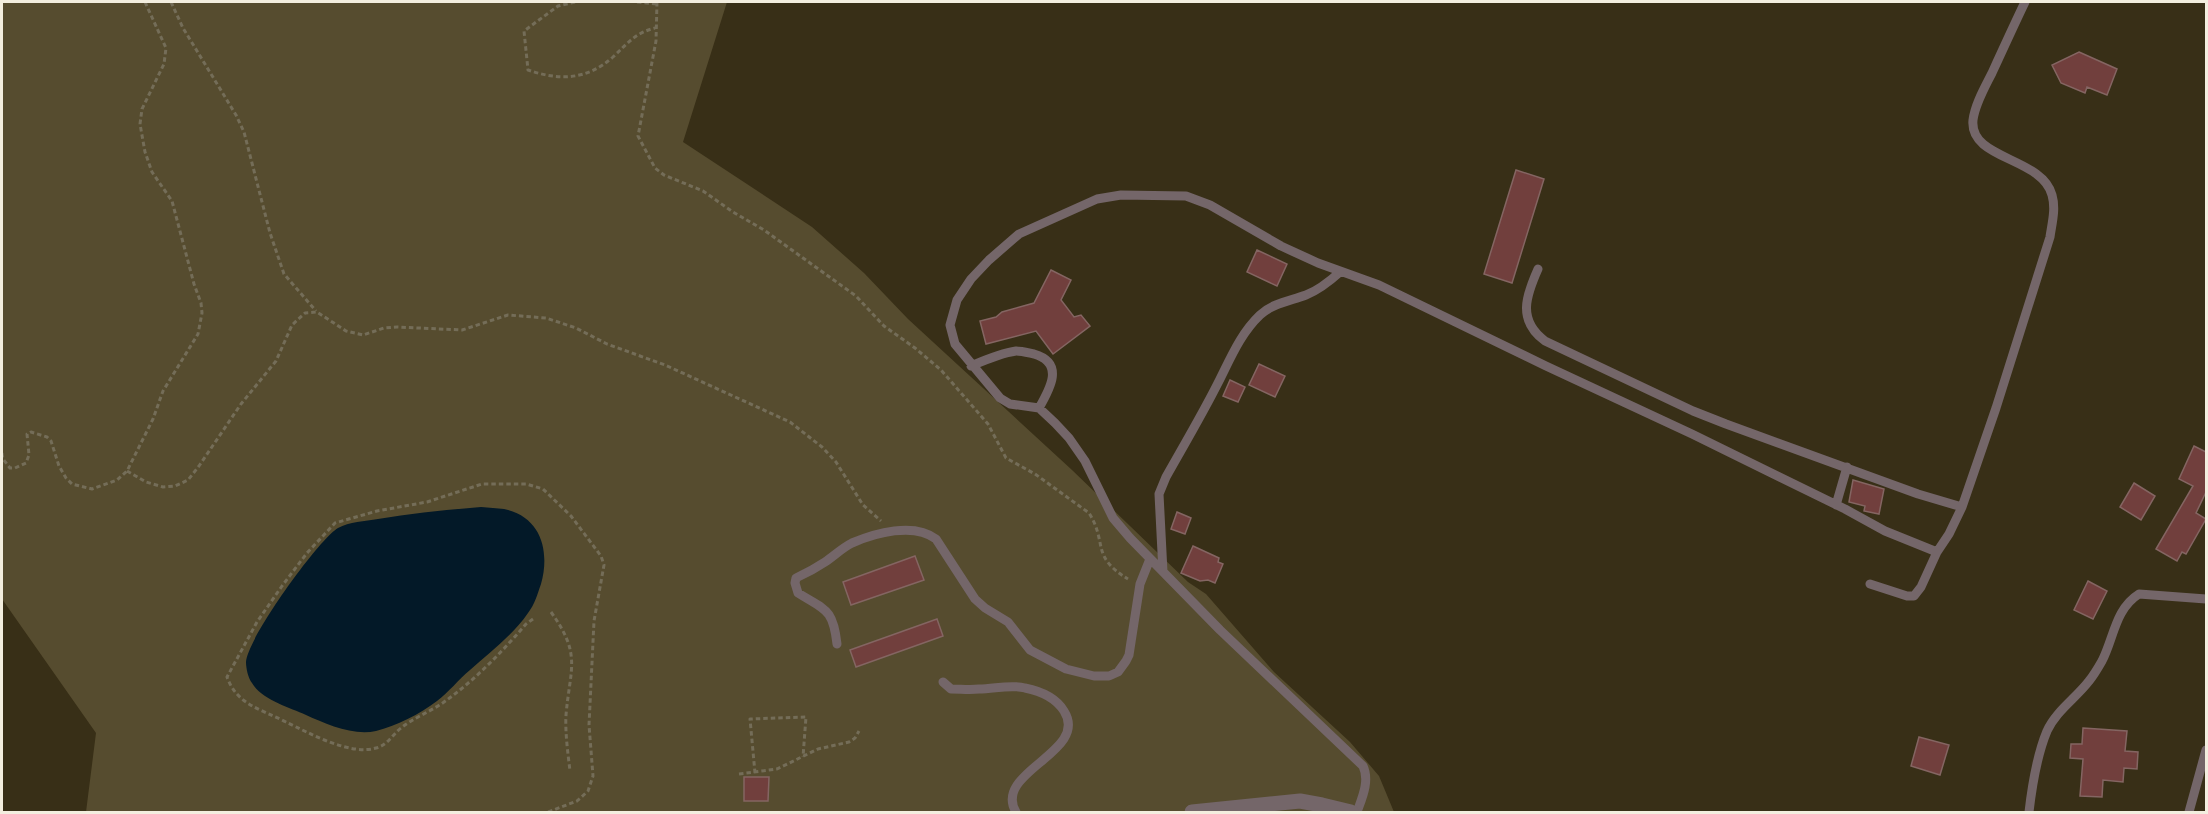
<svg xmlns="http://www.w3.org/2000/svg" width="2208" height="814" viewBox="0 0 2208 814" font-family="Helvetica,sans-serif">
	<rect width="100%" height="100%" fill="#382f17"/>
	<path fill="#564c2f" d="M2,2H727L683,142L812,227L864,273L908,319L1072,470L1188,582L1206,594L1274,672L1350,742L1379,776L1394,812H86L96,733L2,599Z"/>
	<path fill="#031928" d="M481,507C489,508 497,508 504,509C542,517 550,552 541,584C537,595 535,604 528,613C513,635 490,652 470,670C458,680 449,692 437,701C420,714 396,726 376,731C353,736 326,724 306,715C289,707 262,700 252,683C248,678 246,668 246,662C247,639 318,540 338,528C349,522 365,521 378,519C412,513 447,510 481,507Z"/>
	<path fill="#713f3d" stroke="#846562" stroke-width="1.5" d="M2079,52L2117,69L2107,95L2087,87L2085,93L2061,83L2052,65Z
		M1516,170L1544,179L1512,283L1484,274Z
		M1257,250L1287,264L1277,286L1247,272Z
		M1051,270L1071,280L1061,300L1074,317L1081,315L1090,326L1053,354L1036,331L986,344L980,321L996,317L1002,312L1034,303Z
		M1259,364L1285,376L1275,397L1249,385Z
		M1230,380L1245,387L1238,402L1223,396Z
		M2194,446L2206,452V492L2196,513L2206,519L2186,554L2182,552L2177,561L2156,549L2193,486L2179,479Z
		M1853,480L1884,489L1879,514L1864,511L1865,506L1849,502Z
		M2134,483L2155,496L2141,520L2120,507Z
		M1177,512L1191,518L1185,534L1171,529Z
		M1193,546L1219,558L1218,562L1223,564L1215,583L1208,580L1200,581L1181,573Z
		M915,556L924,580L851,605L843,582Z
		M2088,581L2107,591L2093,619L2074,610Z
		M937,619L943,636L856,667L850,650Z
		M2083,728L2127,731L2125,751L2138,752L2137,769L2124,768L2123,782L2103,780L2102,797L2080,796L2083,759L2070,758L2071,744H2082Z
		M1919,737L1949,745L1940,775L1911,766Z
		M744,777H769L768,801H744Z"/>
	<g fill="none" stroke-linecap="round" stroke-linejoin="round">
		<path stroke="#746d58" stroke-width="3" stroke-dasharray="4.5 3" stroke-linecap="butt" d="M171,2L183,28L236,115L244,132L270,233L284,274L316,311
			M575,2L558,6L524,31L528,70C560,81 587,80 613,57C628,43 635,33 655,28
			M637,2L657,4
			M657,2L656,41L638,136L655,168L664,175L703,191L733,212L764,230L856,296L884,326L915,348L941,370L988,424L1006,458L1035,474L1089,513C1108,543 1090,556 1128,579
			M2,453L3,459L10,468H15L26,463L29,455L27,434L31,432L47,437L51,441L59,466L66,478L72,484L92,489L117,480L127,471L153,419L163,391L198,334L202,313L201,303L194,284L172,201L152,172L145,152L140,124L142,109L164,64L166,48L145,2
			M127,471L146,482L163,487L175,486L188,480L199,466L241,404L276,361L292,325L305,313L317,312L346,331L363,335L384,328L397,327L462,330L508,315L546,318L576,328L607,344L665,365L790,422L822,447L836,462L863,505L881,521
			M551,612C582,655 570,668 566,715C565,733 568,754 570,771
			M533,619L526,624C502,652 474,681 444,702C430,712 413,718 401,728C392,735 388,745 376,748C350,756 309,733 286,722C261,709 237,705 227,677L257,622L282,586L307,553L335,523L377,511L427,502L482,484H526L543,489L571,516L601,556L604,565L594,621L589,725L593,776L588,791L577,801L548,812
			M755,773L750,719L806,717L803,757
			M739,774L777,769L818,749L849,742L855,738L859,731"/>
		<path stroke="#746669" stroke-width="9" d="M1538,269C1526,296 1517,320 1545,341L1693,411L1726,424L1918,494L1962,507L1996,408L2050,237C2052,223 2056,209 2052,195C2042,157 1969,160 1973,120C1975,104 1985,87 1992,73C2003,49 2014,25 2025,2
			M971,366C985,360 1001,353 1016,351C1022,351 1029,353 1034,354C1065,363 1050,389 1039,408
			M1836,505L1847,467
			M1163,572L1159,494L1166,477C1184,445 1203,413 1219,381C1231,357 1241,333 1260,315C1273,303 1290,301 1306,295C1319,290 1330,281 1340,272
			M1870,584L1907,596H1914L1921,587L1937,552
			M837,644C833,608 825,610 798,593L795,583L796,578C807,573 816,568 825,562C834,556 842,548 852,543C875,533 914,522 936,539L975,599L985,608L1008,622L1030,650L1066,669L1094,676H1109L1118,672L1126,661L1129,655L1140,584L1150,559
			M943,682L951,689C961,689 970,690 979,689C994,689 1011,684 1025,688C1040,691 1056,698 1064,711C1090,752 992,772 1016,812
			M1357,812C1362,798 1370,781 1363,766L1220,630L1130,538L1113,518L1085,461L1069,438L1055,423L1039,408L1010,404L1000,398L955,344L950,325L957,300L971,279L989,260L1019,234L1097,199L1121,195L1186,196L1210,205L1281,246L1318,263L1379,285L1546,366L1692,434L1845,509L1885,531L1937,552L1949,534L1962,507
			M2029,812C2032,786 2037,755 2047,731C2056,711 2076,698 2089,681C2094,675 2098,668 2102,661C2114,638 2115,609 2139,594L2206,599
			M2189,812L2206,750"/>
		<path stroke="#746669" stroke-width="15" d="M1192,812L1300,801L1322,805L1351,812"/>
	</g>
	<rect width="2208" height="814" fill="none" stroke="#f3eedf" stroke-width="6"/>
</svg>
